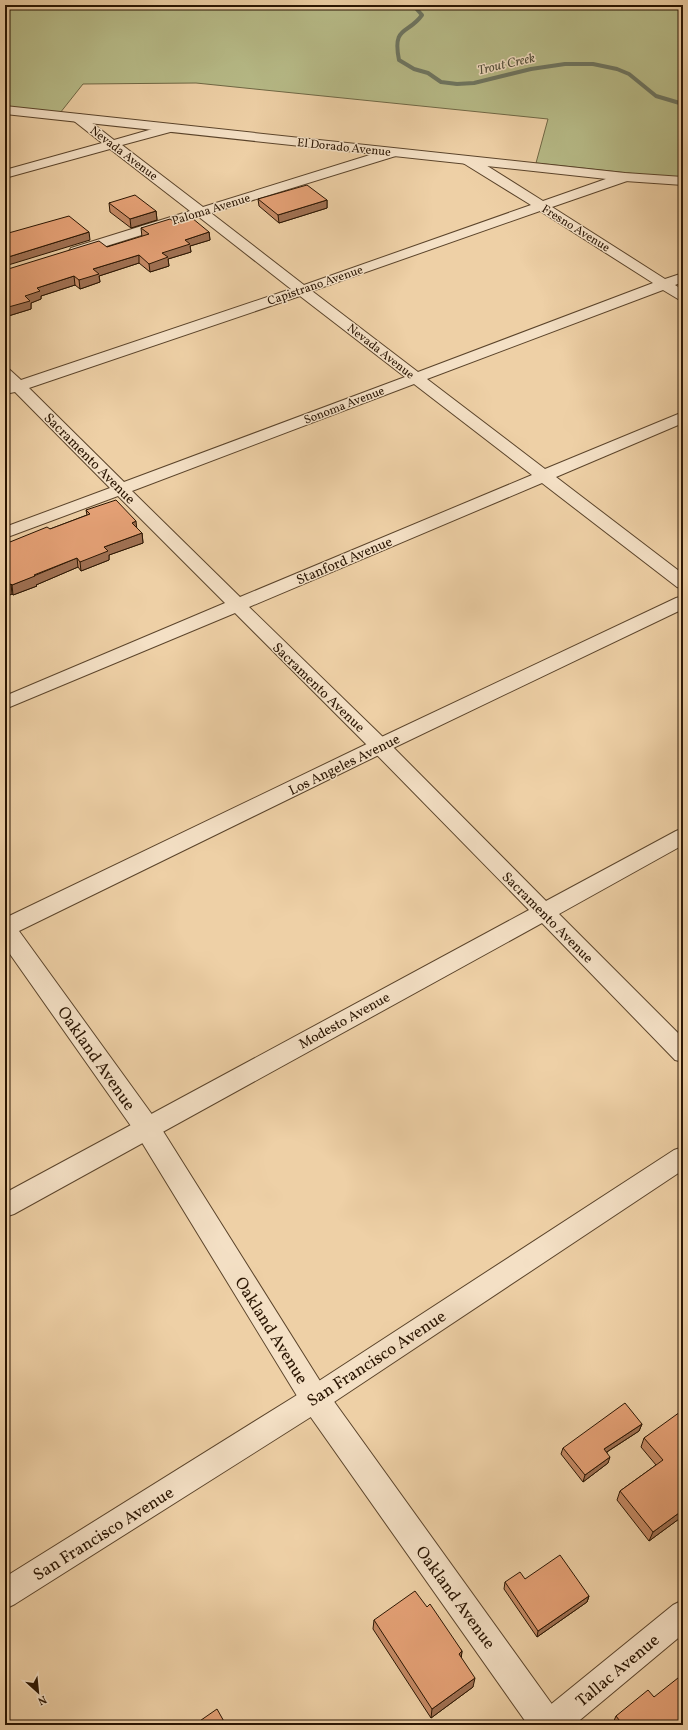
<svg xmlns="http://www.w3.org/2000/svg" width="688" height="1730" viewBox="0 0 688 1730" font-family="Vollkorn,serif">
	<rect width="100%" height="100%" fill="#eed0a6"/>
	<filter id="stains"><feTurbulence type="fractalNoise" baseFrequency=".005" numOctaves="4"/><feColorMatrix values="0 0 0 0 .2 0 0 0 0 .09 0 0 0 0 .02 0 0 0 .5 -.17"/></filter>
	<radialGradient id="worn" r=".72"><stop offset=".6" stop-color="#630" stop-opacity="0"/><stop offset="1" stop-color="#630" stop-opacity=".3"/></radialGradient>
	<path fill="#b7bb88" stroke="#706845" d="M5,5H683V179L536,163L548,119L196,83L83,84L60,113L5,107Z"/>
	<g fill="none" stroke-linecap="round" stroke-linejoin="round">
		<path stroke="#6e7662" stroke-width="4" d="M413,5L422,15C408,35 392,25 399,60L414,69L428,73L441,82L457,84L474,83L531,69L565,64H593L617,69L629,74L656,96L683,104"/>
		<g stroke="#5b442b" stroke-width="2">
			<path id="minor" d="M78,114L82,115L114,140L170,124L174,125L176,128L174,131L122,145L203,207L389,149H399L400,152L399,155L211,213L304,285L531,205L463,163L462,160L463,157H473L543,201L620,174H630L632,177L630,180L552,207L665,279L683,273V282L675,285L683,290V300L678,299L663,290L427,379L545,469L683,412V423L556,477L683,574V589L677,587L542,483L249,607L387,741L546,901L676,831L683,828V845L559,914L683,1038V1062L675,1060L542,923L14,1214L5,1217V1193L529,910L373,751L235,613L5,709V696L225,603L118,496L5,538V527L110,488L15,392L5,394V386L8,385L5,382V368L10,370L21,380L291,289L199,217L81,254L76,255L71,254L69,251L71,248L190,211L110,149L5,178V170L102,143L74,121L72,118L74,115ZM540,211L653,283L418,372L312,291ZM300,296L405,377L124,482L29,388ZM414,384L532,475L240,597L132,491Z
				M683,1147V1170L325,1408L15,1604L5,1609V1577L305,1390L674,1150Z
				M683,1600V1634L574,1725H535L539,1714L673,1605Z"/>
		</g>
		<g stroke="#5b442b" stroke-width="2">
			<path id="tertiary" d="M5,106L625,173L683,177V185L625,181L5,114Z
				M683,596V609L387,751L19,931L156,1120L325,1389L559,1714L564,1725H528L305,1409L138,1136L5,947V918L373,741L676,598Z"/>
		</g>
		<use href="#minor" fill="#f4e0c5" fill-rule="evenodd"/>
		<use href="#tertiary" fill="#f4e0c5" fill-rule="evenodd"/>
	</g>
	<path fill="#c58a65" stroke="#2a1502" d="M258,199L327,200V208L279,223L259,206Z
		M109,203L156,211L157,220L131,228L110,212Z
		M177,223L209,232L210,240L190,246L191,252L168,259L169,266L150,272L139,263L99,276L100,282L80,289L75,285L41,296V299L31,303V309L5,317L107,247L142,237L141,228Z
		M86,510L137,528L142,533L143,543L109,555V560L81,571L78,567L36,585L37,586L13,595L12,594L5,597V544L50,529L87,515Z
		M683,1415V1516L649,1541L617,1500L620,1491L656,1465L641,1447L644,1438Z
		M642,1424L639,1431L607,1452L608,1463L583,1482L561,1454L563,1448Z
		M525,1579L589,1596L587,1602L537,1637L504,1589L505,1582Z
		M427,1607L462,1651L461,1658L473,1687L431,1718L373,1629L374,1620Z
		M654,1697L683,1725H615L613,1723L616,1716Z"/>
	<path fill="#a07153" stroke="#2a1502" d="M327,200V208L279,223L278,215Z
		M156,211L157,220L131,228L130,219Z
		M89,232L90,240L5,266V258Z
		M209,232L210,240L190,246L191,252L168,259L169,266L150,272L149,264L162,253L185,240Z
		M139,255V263L99,276L100,282L80,289L79,280L93,269Z
		M74,276L75,285L41,296V299L31,303V309L5,317V308L37,288Z
		M136,521L137,531L132,523Z
		M142,533L143,543L109,555V560L81,571L80,562L104,547Z
		M77,558L78,567L36,585L37,586L13,595L12,585Z
		M11,584L12,594L5,597V586Z
		M642,1424L639,1431L602,1455L604,1449Z
		M610,1457L608,1463L583,1482L585,1475Z
		M683,1510V1516L649,1541L653,1532Z
		M589,1596L587,1602L537,1637L538,1631Z
		M462,1651L461,1660L459,1654Z
		M475,1678L473,1687L431,1718L432,1709Z"/>
	<path fill="#e5a176" stroke="#2a1502" d="M307,185L327,200L278,215L258,199Z
		M135,195L156,211L130,219L109,203Z
		M69,216L89,232L5,258V234Z
		M192,218L209,232L185,240L190,244L162,253L168,257L149,264L139,255L93,269L99,274L79,280L74,276L37,288L40,291L25,296L30,301L5,308V270L99,241L107,247L149,234L141,228L170,219L177,223Z
		M116,500L136,521L132,523L142,533L104,547L108,551L80,562L77,558L34,575L35,576L12,585L11,584L5,586V544L47,527L50,529L90,514L86,510Z
		M625,1403L642,1424L604,1449L610,1457L585,1475L563,1448Z
		M680,1412L683,1415V1510L653,1532L620,1491L663,1460L644,1438Z
		M560,1555L589,1596L538,1631L505,1582L520,1572L525,1579Z
		M415,1591L427,1607L430,1604L462,1651L459,1654L475,1678L432,1709L374,1620Z
		M683,1674V1725H623L616,1716L648,1690L654,1697Z
		M217,1709L226,1725H194Z"/>
	<g text-anchor="middle" stroke-width="3" stroke-linejoin="round" paint-order="stroke">
		<g font-size="12" fill="#2a1502" stroke="#f4e0c5">
			<text transform="translate(344 147) rotate(6)" y="4">El Dorado Avenue</text>
			<text transform="translate(124 153) rotate(37)" y="4">Nevada Avenue</text>
			<text transform="translate(211 209) rotate(-17)" y="4">Paloma Avenue</text>
			<text transform="translate(576 228) rotate(32)" y="4">Fresno Avenue</text>
			<text transform="translate(315 285) rotate(-19)" y="4">Capistrano Avenue</text>
			<text transform="translate(381 351) rotate(38)" y="4">Nevada Avenue</text>
			<text transform="translate(344 405) rotate(-21)" y="4">Sonoma Avenue</text>
		</g>
		<g font-size="13" font-style="italic" fill="#524e3a" stroke="#f4e0c5">
			<text transform="translate(506 63) rotate(-13)" y="5">Trout Creek</text>
		</g>
		<g font-size="14" fill="#2a1502" stroke="#f4e0c5">
			<text transform="translate(90 458) rotate(45)" y="5">Sacramento Avenue</text>
			<text transform="translate(344 560) rotate(-23)" y="5">Stanford Avenue</text>
			<text transform="translate(319 687) rotate(44)" y="5">Sacramento Avenue</text>
			<text transform="translate(344 764) rotate(-26)" y="5">Los Angeles Avenue</text>
			<text transform="translate(548 917) rotate(45)" y="5">Sacramento Avenue</text>
			<text transform="translate(344 1020) rotate(-29)" y="5">Modesto Avenue</text>
		</g>
		<g font-size="17" fill="#2a1502" stroke="#f4e0c5">
			<text transform="translate(97 1058) rotate(55)" y="6">Oakland Avenue</text>
			<text transform="translate(272 1330) rotate(58)" y="6">Oakland Avenue</text>
			<text transform="translate(376 1358) rotate(-33)" y="6">San Francisco Avenue</text>
			<text transform="translate(103 1533) rotate(-32)" y="6">San Francisco Avenue</text>
			<text transform="translate(456 1597) rotate(54)" y="6">Oakland Avenue</text>
			<text transform="translate(617 1670) rotate(-40)" y="6">Tallac Avenue</text>
		</g>
	</g>
	<rect width="688" height="1730" fill="none" stroke="#eed0a6" stroke-width="20"/>
	<rect x="6" y="6" width="676" height="1718" fill="none" stroke="#2a1502" stroke-width="2"/>
	<rect x="10" y="10" width="668" height="1710" fill="none" stroke="#2a1502"/>
	<g transform="translate(38 1692) rotate(153)" stroke="#f4e0c5" stroke-width="3" paint-order="stroke">
	<path d="M0-3L7 15L0 10L-7 15Z" fill="#2a1502"/>
	<text y="-6" font-size="11" font-weight="bold" text-anchor="middle" fill="#2a1502">N</text>
	</g>
	<rect width="100%" height="100%" filter="url(#stains)"/>
	<rect width="100%" height="100%" fill="url(#worn)"/>
</svg>
